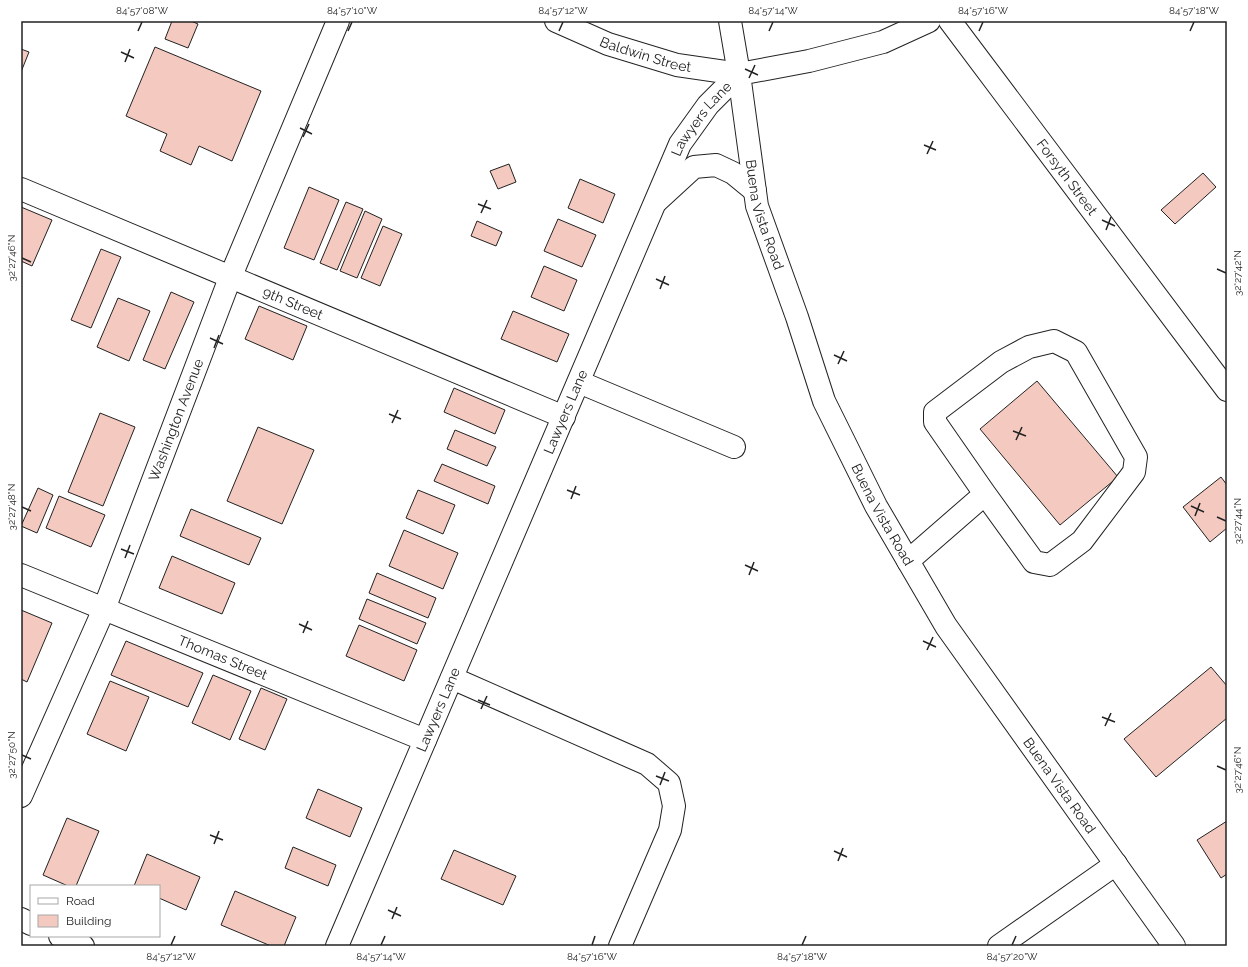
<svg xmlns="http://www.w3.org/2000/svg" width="1248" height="967" viewBox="0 0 1248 967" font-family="Raleway,sans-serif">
	<rect width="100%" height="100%" fill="#fff"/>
	<path fill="#f3c9c0" stroke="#222" d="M172,21H191L198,24L188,48L165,39Z
		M155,47L261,91L232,161L199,146L191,165L160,151L167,134L126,116Z
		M21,49L29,52L21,72Z
		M509,164L516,182L498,189L490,171Z
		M1203,173L1216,187L1175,224L1161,210Z
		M580,179L615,194L603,223L568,208Z
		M309,187L339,200L314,260L284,248Z
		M346,202L363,209L337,270L320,263Z
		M21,207L52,220L32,266L21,261Z
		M365,211L382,219L357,278L340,271Z
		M558,219L596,235L582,267L544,251Z
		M477,221L502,232L496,246L471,236Z
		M383,226L402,234L380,286L361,278Z
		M101,249L121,257L91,328L71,320Z
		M544,266L577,280L564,311L531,297Z
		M171,292L194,302L165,369L143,360Z
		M118,298L150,311L129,361L97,347Z
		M259,306L307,326L293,360L245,339Z
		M513,311L569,334L557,362L501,339Z
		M1037,381L1118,477L1060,525L980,429Z
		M454,388L505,410L495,434L444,412Z
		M100,413L135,427L103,506L68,492Z
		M258,427L314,450L282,524L227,501Z
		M455,430L496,447L487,466L447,449Z
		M442,464L495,486L488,504L434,481Z
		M1221,477L1227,485V528L1210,542L1183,507Z
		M38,488L53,495L37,533L21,526Z
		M418,490L455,505L443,534L406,518Z
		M59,496L105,515L91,547L46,528Z
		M191,509L261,538L249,565L180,536Z
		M404,530L458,553L443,589L389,566Z
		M172,556L235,583L222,614L159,588Z
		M377,573L436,598L428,618L369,593Z
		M367,599L426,623L417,644L359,619Z
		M21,610L52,623L27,682L21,679Z
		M359,625L417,650L404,681L346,656Z
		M126,641L203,673L188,707L111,675Z
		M1211,667L1227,686V718L1156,777L1124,739Z
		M213,675L251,691L230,740L192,723Z
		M110,681L149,697L126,751L87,734Z
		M261,688L287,699L265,750L239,739Z
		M318,789L362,808L350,837L306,818Z
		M67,818L99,831L76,886H68L43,875Z
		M1227,821V874L1221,878L1197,840Z
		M293,847L336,865L328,886L285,868Z
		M454,850L516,876L503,905L441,879Z
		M147,854L200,877L186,910L159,898V886H134Z
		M235,891L296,917L284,946H271L221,925Z"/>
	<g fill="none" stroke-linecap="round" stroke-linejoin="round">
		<g stroke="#222" stroke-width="24">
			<g id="minor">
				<path id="s1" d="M556,21L608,44L677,65L739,74"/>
				<path id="s2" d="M950,21L1227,390"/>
				<path id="s3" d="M21,189L564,417"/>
				<path d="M579,382L734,447"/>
				<path d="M908,561L985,494L935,422V412L1001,362L1029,347L1054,341L1076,352L1136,457L1134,472L1082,541L1050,565L1034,562L985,494"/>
				<path id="s4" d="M21,575L425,740"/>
				<path d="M452,678L647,764L669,783L674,806L670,830L620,946"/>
				<path id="s5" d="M21,796L104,609L230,278L338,21"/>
				<path d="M21,919L31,924"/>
				<path d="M60,936L83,946"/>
				<path id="s6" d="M337,946L680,144L708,105L739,74L809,61L883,42L929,21"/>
				<path d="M999,946L1116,864"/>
			</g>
		</g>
		<g stroke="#222" stroke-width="24">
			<g id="major">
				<path id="s7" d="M730,21L739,74L757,206L797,317L824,401L876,506L946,626L1174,946"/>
				<path d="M657,201L694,167L716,165L733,173L755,191"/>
			</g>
		</g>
		<use href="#minor" stroke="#fff" stroke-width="22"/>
		<use href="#major" stroke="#fff" stroke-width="22"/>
	</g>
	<path fill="none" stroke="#222" stroke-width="1.5" d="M138,31L142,22M348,31L352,22M559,31L563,22M769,31L773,22M979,31L983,22M1190,31L1194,22M121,52L134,58M125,62L130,49M745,69L758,75M749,78L755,65M300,128L312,134M303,137L309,124M924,145L936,150M927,154L933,141M478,204L491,209M481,213L487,200M1102,220L1115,226M1106,230L1111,217M22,258L31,262M1217,269L1226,273M656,279L669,285M660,289L665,276M210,338L223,344M214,348L219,335M834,355L847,361M838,364L844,351M389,414L401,419M392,423L398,410M1013,431L1026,436M1016,440L1022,427M567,490L580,495M571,499L576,486M1191,506L1204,512M22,507L31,511M1195,516L1200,503M1217,517L1226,521M121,549L134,554M125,558L130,545M745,565L758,571M749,575L754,562M299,624L312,630M303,633L308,621M923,641L936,647M927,650L933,637M478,700L490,705M481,709L487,696M1102,717L1115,722M1105,726L1111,713M22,755L31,759M1217,766L1226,770M656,776L669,781M660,785L665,772M210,835L223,840M214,844L219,831M834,851L847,857M838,861L843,848M388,910L401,916M392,919L397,907M171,945L175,936M381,945L385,936M592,945L595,936M802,945L806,936M1012,945L1016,936"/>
	<g text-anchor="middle" stroke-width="3" stroke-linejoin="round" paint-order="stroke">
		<g font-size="14" fill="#222" stroke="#fff">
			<text dy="5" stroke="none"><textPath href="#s1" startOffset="96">Baldwin Street</textPath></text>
			<text dy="5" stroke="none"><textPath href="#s6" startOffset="905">Lawyers Lane</textPath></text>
			<text dy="5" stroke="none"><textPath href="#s2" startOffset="195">Forsyth Street</textPath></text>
			<text dy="5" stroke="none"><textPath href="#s7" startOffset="197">Buena Vista Road</textPath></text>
			<text dy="5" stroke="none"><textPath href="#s3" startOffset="295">9th Street</textPath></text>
			<text dy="5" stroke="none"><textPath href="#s6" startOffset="581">Lawyers Lane</textPath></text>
			<text dy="5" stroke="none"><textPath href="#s5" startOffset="407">Washington Avenue</textPath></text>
			<text dy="5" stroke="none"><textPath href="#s7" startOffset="521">Buena Vista Road</textPath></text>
			<text dy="5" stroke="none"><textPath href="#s4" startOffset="218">Thomas Street</textPath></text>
			<text dy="5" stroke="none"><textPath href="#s6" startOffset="257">Lawyers Lane</textPath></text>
			<text dy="5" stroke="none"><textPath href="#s7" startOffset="845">Buena Vista Road</textPath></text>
		</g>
	</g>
	<rect width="1248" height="967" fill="none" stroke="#ffffff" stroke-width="44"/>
	<rect x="30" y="885" width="130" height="52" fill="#ffffff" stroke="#a7a7a7"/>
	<rect x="38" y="898" width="20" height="6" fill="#ffffff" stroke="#a7a7a7"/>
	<text x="66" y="905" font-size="12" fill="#222222">Road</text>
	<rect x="38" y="915" width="20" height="12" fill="#f3c9c0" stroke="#a7a7a7"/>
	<text x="66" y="925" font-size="12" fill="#222222">Building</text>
	<rect x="22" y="22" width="1204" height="923" fill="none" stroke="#222" stroke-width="1.5"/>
	<g font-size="10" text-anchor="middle" fill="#222">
		<text x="142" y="14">84°57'08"W</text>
		<text x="352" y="14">84°57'10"W</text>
		<text x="563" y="14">84°57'12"W</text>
		<text x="773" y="14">84°57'14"W</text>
		<text x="983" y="14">84°57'16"W</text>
		<text x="1194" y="14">84°57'18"W</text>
		<text transform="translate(11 258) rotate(-90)" y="4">32°27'46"N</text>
		<text transform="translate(1237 273) rotate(-90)" y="4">32°27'42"N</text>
		<text transform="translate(11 507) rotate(-90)" y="4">32°27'48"N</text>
		<text transform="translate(1237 521) rotate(-90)" y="4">32°27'44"N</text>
		<text transform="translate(11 755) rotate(-90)" y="4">32°27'50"N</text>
		<text transform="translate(1237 770) rotate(-90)" y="4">32°27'46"N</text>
		<text x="171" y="960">84°57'12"W</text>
		<text x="381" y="960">84°57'14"W</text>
		<text x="592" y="960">84°57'16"W</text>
		<text x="802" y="960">84°57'18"W</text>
		<text x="1012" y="960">84°57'20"W</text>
	</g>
</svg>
